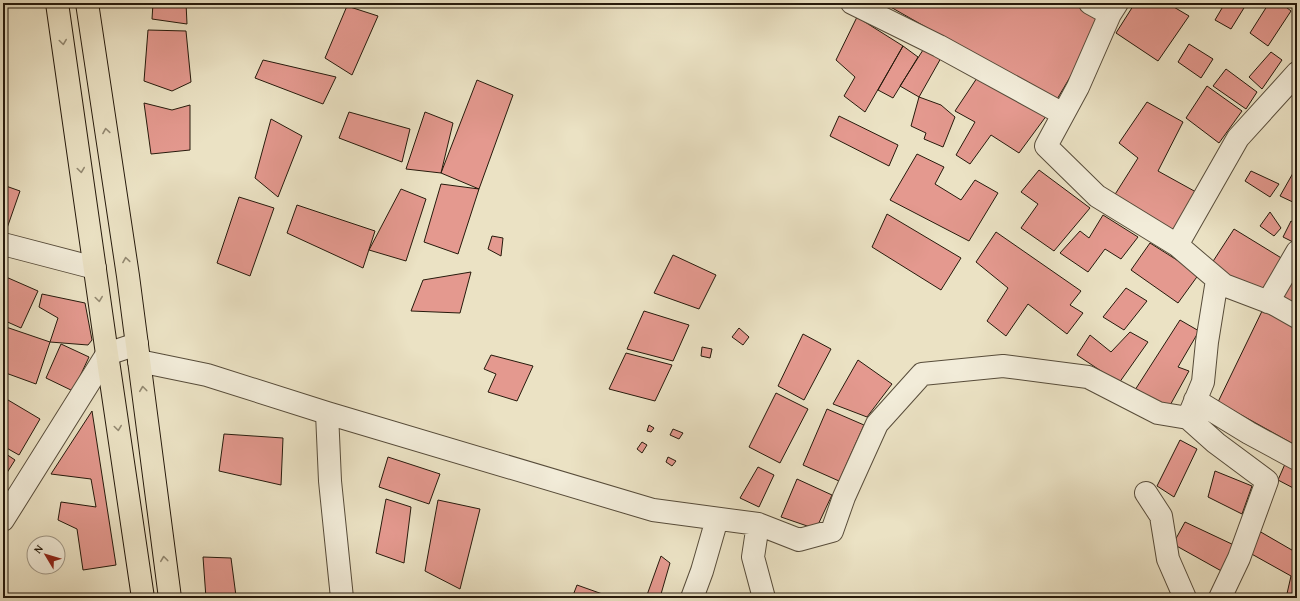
<svg xmlns="http://www.w3.org/2000/svg" width="1300" height="601" viewBox="0 0 1300 601" font-family="'Gentium Book Plus',serif">
	<rect width="100%" height="100%" fill="#ebe2c4"/>
	<filter id="stains"><feTurbulence type="fractalNoise" baseFrequency=".005" numOctaves="4"/><feColorMatrix values="0 0 0 0 .2 0 0 0 0 .09 0 0 0 0 .02 0 0 0 .5 -.17"/></filter>
	<radialGradient id="worn" r=".72"><stop offset=".6" stop-color="#630" stop-opacity="0"/><stop offset="1" stop-color="#630" stop-opacity=".3"/></radialGradient>
	<path fill="#e4998f" stroke="#261a0c" d="M153,3H186L187,24L152,19Z
		M888,3H1072L1103,21L1056,101L887,5Z
		M1135,3H1167L1189,16L1158,61L1116,33Z
		M1225,3H1247L1231,29L1215,20Z
		M1269,3H1281L1291,11L1268,46L1250,33Z
		M347,6L378,16L352,75L325,58Z
		M857,17L903,46L865,112L844,96L855,77L836,60Z
		M148,30L186,31L191,82L172,91L144,81Z
		M1189,44L1213,59L1201,78L1178,62Z
		M903,46L918,57L893,98L878,90Z
		M923,50L941,58L919,97L900,86Z
		M1271,52L1282,60L1262,89L1249,77Z
		M263,60L336,77L323,104L255,78Z
		M1226,69L1257,92L1246,109L1213,86Z
		M979,75L1047,115L1019,153L991,135L970,164L956,155L975,122L955,111Z
		M477,80L513,95L479,189L441,173Z
		M1207,86L1242,111L1219,143L1186,118Z
		M919,97L941,105L955,117L943,147L924,139L926,133L911,126Z
		M1147,102L1183,122L1158,171L1196,192L1176,233L1114,196L1138,158L1119,143Z
		M144,103L172,110L190,105V150L151,154Z
		M349,112L410,129L402,162L339,138Z
		M425,112L453,123L441,173L406,169Z
		M839,116L898,145L889,166L830,136Z
		M271,119L302,136L278,197L255,178Z
		M917,154L944,167L935,184L961,200L975,180L998,193L969,241L890,200Z
		M1297,166V204L1280,196Z
		M1039,170L1090,208L1054,251L1021,228L1038,204L1021,192Z
		M1251,171L1279,184L1270,197L1245,181Z
		M441,184L479,189L458,254L424,242Z
		M3,185L20,191L6,231L3,230Z
		M401,189L426,199L406,261L369,250Z
		M239,197L274,208L250,276L217,263Z
		M297,205L375,231L363,268L287,233Z
		M1270,212L1281,228L1274,236L1260,226Z
		M887,214L961,258L941,290L872,247Z
		M1103,215L1138,237L1121,259L1105,249L1088,272L1060,253L1080,231L1089,238Z
		M1291,221L1297,224V244L1283,237Z
		M1234,229L1283,259L1258,295L1210,266Z
		M996,232L1081,291L1070,305L1083,313L1067,334L1028,304L1006,336L987,321L1008,288L976,262Z
		M492,236L503,238L501,256L488,249Z
		M1150,243L1199,274L1178,303L1131,270Z
		M673,255L716,275L699,309L654,293Z
		M1297,268V312L1278,300Z
		M471,272L460,313L411,311L423,280Z
		M6,277L38,291L21,328L3,320V284Z
		M1126,288L1147,301L1124,330L1103,317Z
		M42,294L85,303L92,340L88,345L50,342L58,318L39,307Z
		M1264,307L1297,324V446L1218,402Z
		M644,311L689,325L673,361L627,349Z
		M1180,320L1199,331L1178,367L1189,371L1168,409L1135,390Z
		M3,326L50,342L36,384L3,372Z
		M739,328L749,337L743,345L732,337Z
		M1130,332L1148,342L1119,383L1077,355L1090,335L1111,352Z
		M803,334L831,349L804,400L778,386Z
		M61,344L89,357L73,391L46,378Z
		M702,347L712,349L710,358L701,356Z
		M626,353L672,365L655,401L609,389Z
		M491,355L533,366L517,401L488,392L496,374L484,369Z
		M858,360L892,384L867,417L833,404Z
		M776,393L808,409L780,463L749,447Z
		M3,397L40,419L19,455L3,446Z
		M827,409L864,425L839,481L803,465Z
		M92,411L116,565L83,570L77,529L58,520L61,502L96,507L91,479L51,474Z
		M649,425L654,428L651,432L647,431Z
		M673,429L683,433L679,439L670,435Z
		M224,434L283,438L281,485L219,471Z
		M1180,440L1197,449L1174,497L1157,486Z
		M642,442L647,445L642,453L637,449Z
		M3,452L15,460L3,479Z
		M388,457L440,474L429,504L379,487Z
		M668,457L676,461L672,466L666,462Z
		M1285,464L1297,471V490L1278,480Z
		M758,467L774,475L759,507L740,498Z
		M1215,471L1252,486L1242,514L1208,497Z
		M797,479L832,495L816,529L781,517Z
		M386,499L411,507L404,563L376,553Z
		M438,500L480,509L460,589L425,571Z
		M1185,522L1236,546L1225,573L1173,544Z
		M1259,531L1297,553V598H1286L1291,576L1248,552Z
		M661,556L670,563L661,594L647,595Z
		M203,557L231,558L236,596L206,598Z
		M577,585L608,596L607,598H572Z"/>
	<g fill="none" stroke-linecap="round" stroke-linejoin="round">
		<g stroke="#574c3a" stroke-width="24">
			<path id="minor" d="M852,3L939,46L1063,114
				M1090,3L1110,14
				M1117,3L1110,14L1078,87L1046,146L1097,196L1177,245L1224,285L1274,304L1297,317
				M3,244L95,268
				M1177,245L1238,138L1297,73
				M1268,302L1297,252
				M139,361L207,375L327,413L653,510L758,524L799,540L832,531L844,497L877,424L922,374L1003,366L1088,377L1158,413L1188,418L1203,382L1207,342L1217,280
				M1195,400L1249,433L1297,459
				M327,413L330,481L342,598
				M1188,418L1216,443L1267,481L1239,558L1220,598
				M1146,493L1161,516L1168,559L1185,598
				M3,520L107,354L137,344
				M758,524L753,557L764,598
				M692,598L702,571L717,519"/>
		</g>
		<g stroke="#261a0c" stroke-width="24">
			<path id="major" d="M57,3L107,354L143,598
				M87,3L128,276L170,598"/>
		</g>
		<use href="#minor" stroke="#f2ecd9" stroke-width="22"/>
		<use href="#major" stroke="#ebe2c4" stroke-width="22"/>
	</g>
	<defs><path id="oneway-chevron" d="M-2-3.5L2.5 0L-2 3.5" fill="none" stroke-width="1.6" stroke-linecap="round" stroke-linejoin="round"/></defs>
	<g stroke="#928871">
		<use href="#oneway-chevron" transform="translate(63 42) rotate(82)"/>
		<use href="#oneway-chevron" transform="translate(106 131) rotate(-99)"/>
		<use href="#oneway-chevron" transform="translate(81 170) rotate(82)"/>
		<use href="#oneway-chevron" transform="translate(126 260) rotate(-99)"/>
		<use href="#oneway-chevron" transform="translate(99 299) rotate(82)"/>
		<use href="#oneway-chevron" transform="translate(143 389) rotate(-97)"/>
		<use href="#oneway-chevron" transform="translate(118 428) rotate(82)"/>
		<use href="#oneway-chevron" transform="translate(164 559) rotate(-97)"/>
	</g>
	<rect width="1300" height="601" fill="none" stroke="#ebe2c4" stroke-width="16"/>
	<rect x="4" y="4" width="1292" height="593" fill="none" stroke="#261a0c" stroke-width="2"/>
	<rect x="8" y="8" width="1284" height="585" fill="none" stroke="#261a0c"/>
	<g transform="translate(46 555) rotate(308)"><circle r="19" fill="#f2ecd9" stroke="#a09887"/>
	<path d="M0-3L7 15L0 10L-7 15Z" fill="#8f2418"/>
	<text y="-6" font-size="11" font-weight="bold" text-anchor="middle" fill="#261a0c">N</text>
	</g>
	<rect width="100%" height="100%" filter="url(#stains)"/>
	<rect width="100%" height="100%" fill="url(#worn)"/>
</svg>
